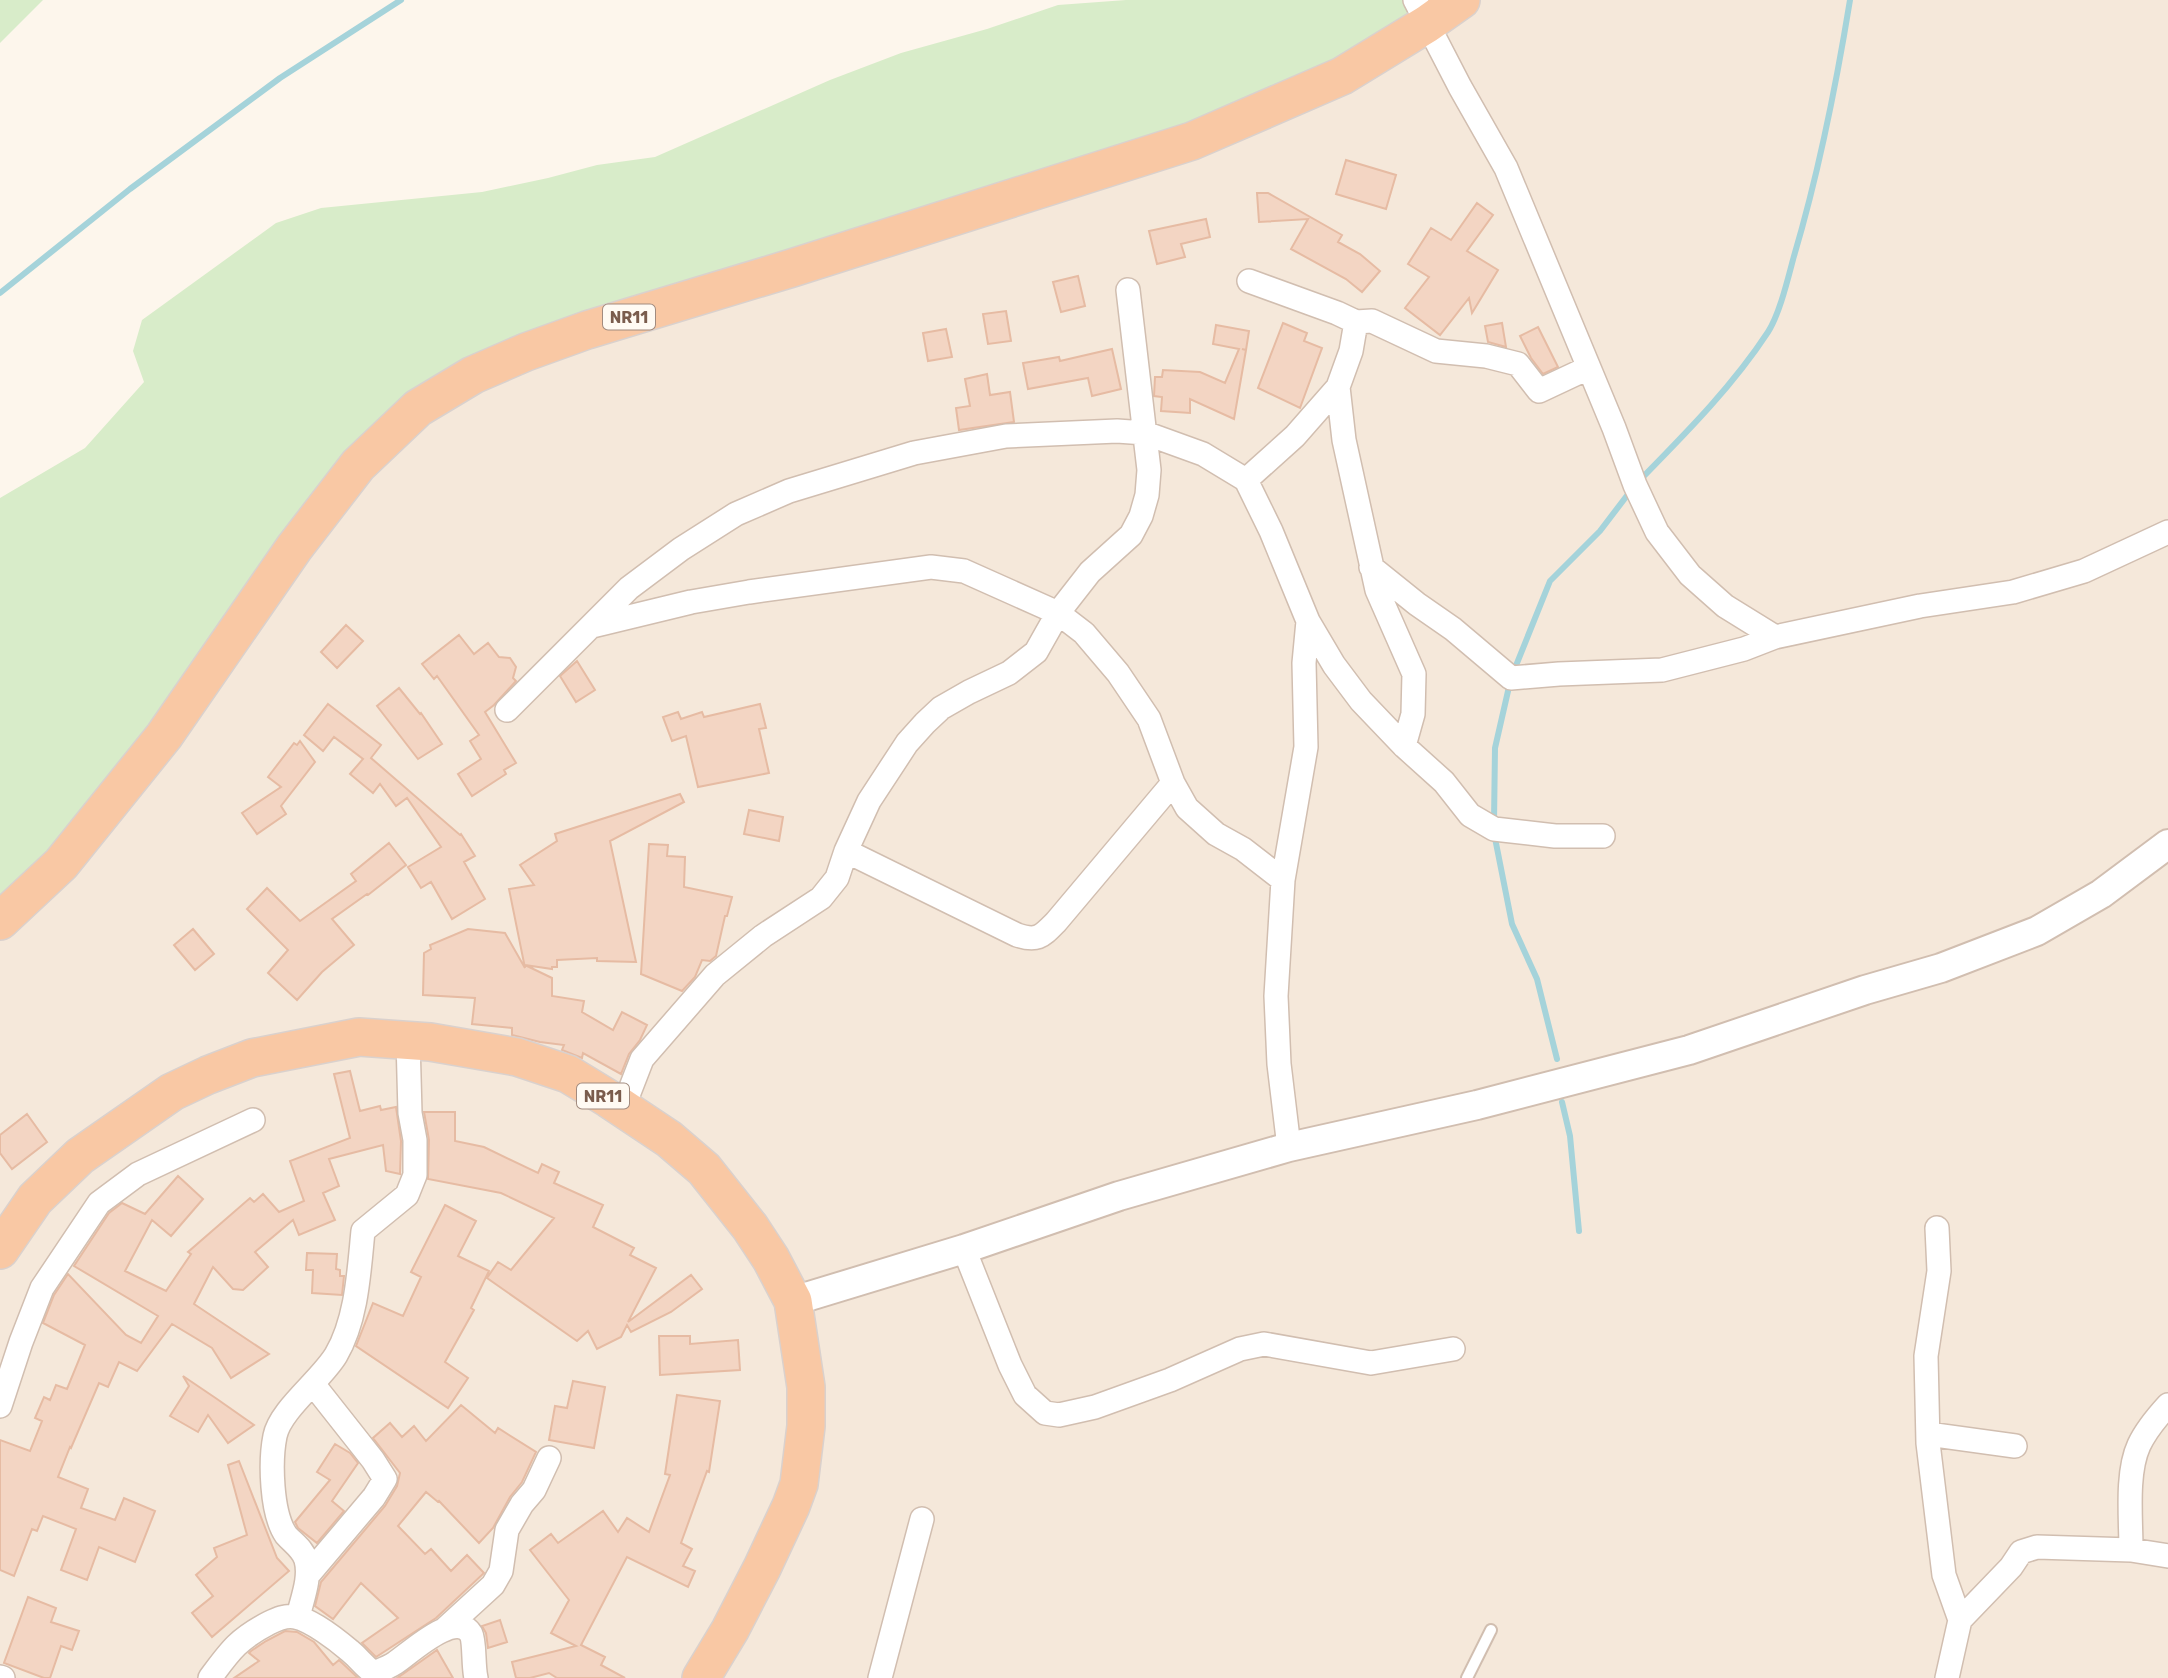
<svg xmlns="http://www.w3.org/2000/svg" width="2168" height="1678" viewBox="0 0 2168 1678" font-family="Rubik,sans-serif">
	<rect width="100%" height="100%" fill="#fdf6ec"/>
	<path fill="#f5e8da" d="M1461,0H2168V1678H0V921L418,408Z"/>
	<path fill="#d8ecc9" d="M0,0H43L0,43Z
		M1126,0H1461L1342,76L418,408L0,921V498L85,448L144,382L133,351L142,320L276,223L321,208L482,192L548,178L597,165L655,157L830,80L901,53L987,29L1058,5Z"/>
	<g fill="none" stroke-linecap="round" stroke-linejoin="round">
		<path stroke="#a5d3da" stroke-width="6" d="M0,293L130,189L280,78L401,0
			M1639,481C1685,434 1732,387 1768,332C1780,313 1788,278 1794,256C1819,172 1836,86 1850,0
			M1494,822L1495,748L1511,678L1550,581L1600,531L1632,489
			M1494,833L1512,924L1537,979L1557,1059
			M1562,1102L1570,1136L1579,1231"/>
	</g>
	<path fill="#f3d5c3" stroke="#e6bba3" stroke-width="2" d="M1346,160L1396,175L1386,209L1336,194Z
		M1257,193H1268L1342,235L1338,242L1360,254L1380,271L1362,292L1346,279L1291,249L1308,219L1259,222Z
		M1477,203L1493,215L1467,251L1498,270L1472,313L1469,298L1440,335L1405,308L1429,277L1408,264L1431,228L1451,240Z
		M1206,219L1210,237L1181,244L1185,257L1157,264L1149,231Z
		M1078,276L1085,306L1061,312L1053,282Z
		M1006,311L1011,341L988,344L983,314Z
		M1283,323L1307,333L1304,341L1322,348L1300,408L1258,388Z
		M1502,323L1506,347L1488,342L1485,326Z
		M1216,325L1249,331L1246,350L1242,349L1246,350L1234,419L1190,399V413L1161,411L1162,397L1154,396L1155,377H1162L1163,370L1200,372L1225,383L1239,349L1213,344Z
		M1538,327L1558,367L1543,374L1531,358L1520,336Z
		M946,329L952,357L928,361L923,333Z
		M1112,349L1121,389L1092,396L1088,378L1028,389L1023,363L1059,357L1060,361Z
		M987,374L990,395L1010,392L1014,422L959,430L956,408L970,406L965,379Z
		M346,625L363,641L337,668L321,652Z
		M459,635L474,654L488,643L499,657L510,658L516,667L513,678L516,681L494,705L485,712L516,763L504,770L506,774L472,796L458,774L481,759L470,741L479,735L437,676L434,679L422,664Z
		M577,661L595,690L576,702L560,676Z
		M399,688L420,714L421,713L442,744L418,759L377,706Z
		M328,704L381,745L371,758L460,835L461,834L475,856L464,862L485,899L452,919L431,882L421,888L408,867L441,847L407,798L396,806L380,784L373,793L350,774L363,759L334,737L323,751L304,735Z
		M760,704L766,728L759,729L769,773L698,787L686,736L672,741L663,717L678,712L681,719L702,712L704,717Z
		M300,741L315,762L281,806L286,814L257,834L242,813L281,787L268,777L294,743L297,745Z
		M680,794L684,802L610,841L636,962L597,961V958L557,960V967H552V969L525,965L552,978V996L584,1001L582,1012L613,1030L622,1012L647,1025L640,1040L629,1054L621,1074L583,1053L582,1058L562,1050L564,1045L540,1042L512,1035V1028L472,1024L475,998L423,995L424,953L431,949L430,945L468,929L505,933L525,968L509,889L534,885L520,865L557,841L555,834Z
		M749,810L783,817L779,841L744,834Z
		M389,843L406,865L368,895L367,894L332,919L354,945L322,972L297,1000L268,973L288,950L247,909L267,888L300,921L356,881L351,874Z
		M649,844L668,845L667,856L685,857L684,887L732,897L727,916H725L716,956L710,961L702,960L695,977L682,991L641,974Z
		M193,929L214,954L195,970L174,945Z
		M350,1071L360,1111L380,1106L381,1110L396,1107L401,1141L400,1174L386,1171L383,1145L329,1159L339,1186L323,1193L335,1220L299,1235L293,1220L255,1252L268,1267L243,1290L233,1289L213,1267L194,1304L269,1354L231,1378L212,1348L172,1324L137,1371L119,1362L108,1387L99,1383L71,1448L70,1447L58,1477L88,1489L81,1508L115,1520L124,1498L155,1511L135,1562L99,1547L87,1580L61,1570L76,1529L43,1516L37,1531L32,1529L14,1576L0,1570V1440L30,1451L42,1421L35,1418L44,1397L50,1400L56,1385L67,1389L85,1345L43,1323L54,1295L68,1274L126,1335L141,1343L158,1316L74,1266L109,1213L122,1203L145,1214L178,1176L203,1199L171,1236L152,1220L125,1271L166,1291L191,1254L188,1252L250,1198L254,1202L263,1194L279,1212L304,1201L290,1161L350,1138L334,1074Z
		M424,1112H455V1141L484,1147L538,1173L542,1164L559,1172L554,1183L603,1205L593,1227L634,1248L630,1255L656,1268L628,1322L691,1275L702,1289L671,1312L631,1332L627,1325L621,1337L597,1349L588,1331L577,1341L487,1278L498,1262L511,1270L554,1218L501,1193L428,1179L429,1140Z
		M27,1114L47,1142L12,1169L0,1153V1135Z
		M445,1205L476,1221L458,1256L489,1271L471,1308L474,1310L445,1362L468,1378L448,1408L356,1346L373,1303L403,1316L421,1277L411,1272Z
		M307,1253L337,1254L336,1269L340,1270V1276H344L342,1295L312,1293L313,1270H306Z
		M659,1336H690V1344L738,1340L740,1370L660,1375Z
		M183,1376L217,1399L254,1425L228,1443L208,1415L198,1432L170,1416L189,1386Z
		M573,1381L605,1387L594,1448L549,1440L555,1406L567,1408Z
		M677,1395L720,1401L709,1472L707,1471L681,1543L692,1549L683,1566L695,1571L688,1587L627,1557L581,1645L605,1657L601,1665L625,1678H557L549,1673L530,1678H516L512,1662L576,1646L551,1633L569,1600L530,1550L551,1534L558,1543L603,1511L618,1532L627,1518L649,1532L670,1475L665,1474Z
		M461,1405L495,1433L498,1428L536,1452L522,1482L510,1497L493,1528L479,1543L439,1501L438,1502L426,1492L398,1526L425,1554L431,1549L451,1571L467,1555L484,1573L436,1618L376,1657L362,1643L398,1618L361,1583L333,1619L315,1606L321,1582L385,1506L397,1486L400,1473L373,1438L390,1423L402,1437L414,1426L426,1441Z
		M335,1444L350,1453L358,1463L332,1501L344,1511L317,1543L298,1528L295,1522L330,1480L317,1472Z
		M239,1461L277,1558L289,1571L212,1637L192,1613L213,1596L196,1575L217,1557L214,1548L247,1535L228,1465Z
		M28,1597L56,1608L51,1622L79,1631L72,1650L61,1646L50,1678H44L4,1663Z
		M500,1620L507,1642L488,1648L486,1633L482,1626Z
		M285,1631L297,1632L314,1642L333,1665L339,1660L358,1678H234L259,1661L249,1653L251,1651L266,1641Z
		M437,1650L453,1678H397L403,1674Z"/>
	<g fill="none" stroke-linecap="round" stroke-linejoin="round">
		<g stroke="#d1beb0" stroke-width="14">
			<path id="service" d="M1467,1678L1491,1630"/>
		</g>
		<g stroke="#d1beb0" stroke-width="26">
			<path id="minor" d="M1415,0L1460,87L1506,168L1614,428L1635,485L1657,532L1690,575L1725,606L1775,637
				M1249,281L1337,313L1356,322L1372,321L1436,351L1486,356L1518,364L1539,391L1588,368
				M1356,322L1351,351L1338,387L1344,440L1377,590L1414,674L1413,714L1404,746
				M1246,480L1295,436L1338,387
				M1371,567L1417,604L1453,629L1511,678L1559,674L1662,670L1744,649L1775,637L1920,606L2013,592L2084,571L2168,532
				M592,626L691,602L749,592L931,567L964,571L1058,613L1084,633L1118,673L1149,719L1173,783L1187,808L1216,834L1243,849L1283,880
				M507,710L629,588L681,549L736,514L789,491L914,453L1006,436L1117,431L1145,433L1203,454L1246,480L1271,531L1308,621L1334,665L1361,701L1404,746L1444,782L1470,815L1494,829L1555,836H1603
				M846,851L1017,935C1038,942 1042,936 1056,922L1173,783
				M623,1108L642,1059L715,975L763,936L821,898L837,878L846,851L869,801L907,743L925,723L941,708L969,692L1009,673L1036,652L1058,613L1090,572L1131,535L1141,516L1147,495L1149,470L1128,290
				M1289,1147L1279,1064L1276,996L1283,880L1306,747L1304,663L1308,621
				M1937,1228L1939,1271L1926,1356L1928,1443L1944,1575L1960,1620L1947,1678
				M964,1249L1010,1365L1025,1395L1045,1413L1059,1415L1095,1407L1170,1380L1240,1349L1264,1344L1371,1363L1453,1349
				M0,1406L21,1342L42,1288L99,1203L138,1174L253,1120
				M1928,1434L2015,1446
				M2131,1550C2131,1519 2126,1473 2139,1445C2146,1430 2157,1417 2168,1405
				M308,1575L374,1497L385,1479L373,1460L313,1384
				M298,1617C302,1599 311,1578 306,1560C303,1549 293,1543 286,1535C271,1513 270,1461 275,1436C280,1410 321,1380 336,1355C357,1319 359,1271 363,1231L407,1195L415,1175V1140L410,1113L408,1040
				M1960,1620L2011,1567L2021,1552L2037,1547L2131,1550L2168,1556
				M446,1628L493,1585L501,1571L507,1530L522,1504L534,1490L549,1458
				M0,1677L3,1678
				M210,1678C230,1651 238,1639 269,1623C277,1619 286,1615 295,1617C311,1620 337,1640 350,1651C360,1659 362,1665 374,1673C381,1670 389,1667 395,1663C409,1654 456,1609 471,1634C475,1642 473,1666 476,1678
				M880,1678L922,1519"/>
		</g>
		<g stroke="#d1beb0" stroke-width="32">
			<path id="tertiary" d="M793,1301L964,1249L1119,1196L1289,1147L1477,1105L1689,1050L1865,990L1941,968L2037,931L2101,894L2168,844"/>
		</g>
		<g stroke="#dad1cd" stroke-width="40">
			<path id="trunk" d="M0,921L61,864L164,736L294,548L358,465L418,408L473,375L526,352L587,330L792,268L1192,141L1342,76L1427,24L1461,0
				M0,1250L35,1199L80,1156L172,1092L208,1075L252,1058L359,1037L430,1042L517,1057L568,1074L609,1099L669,1139L704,1169L750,1227L771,1259L793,1301L806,1387V1426L799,1484L791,1506L762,1568L730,1630L701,1678"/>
		</g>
		<use href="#service" stroke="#fff" stroke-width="10"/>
		<use href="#minor" stroke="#fff" stroke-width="23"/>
		<use href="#tertiary" stroke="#fff" stroke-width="28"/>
		<use href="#trunk" stroke="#f9c8a4" stroke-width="37"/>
	</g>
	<g text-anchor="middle" stroke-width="7" stroke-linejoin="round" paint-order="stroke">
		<g fill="#fffaf3" stroke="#a28b7f" stroke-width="2">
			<rect x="603" y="304.5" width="52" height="25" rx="5"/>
			<rect x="577" y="1083.5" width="52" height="25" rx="5"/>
		</g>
		<g font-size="16" font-weight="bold" fill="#7a5c4d">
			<text x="629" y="323">NR11</text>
			<text x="603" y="1102">NR11</text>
		</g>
	</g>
</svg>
